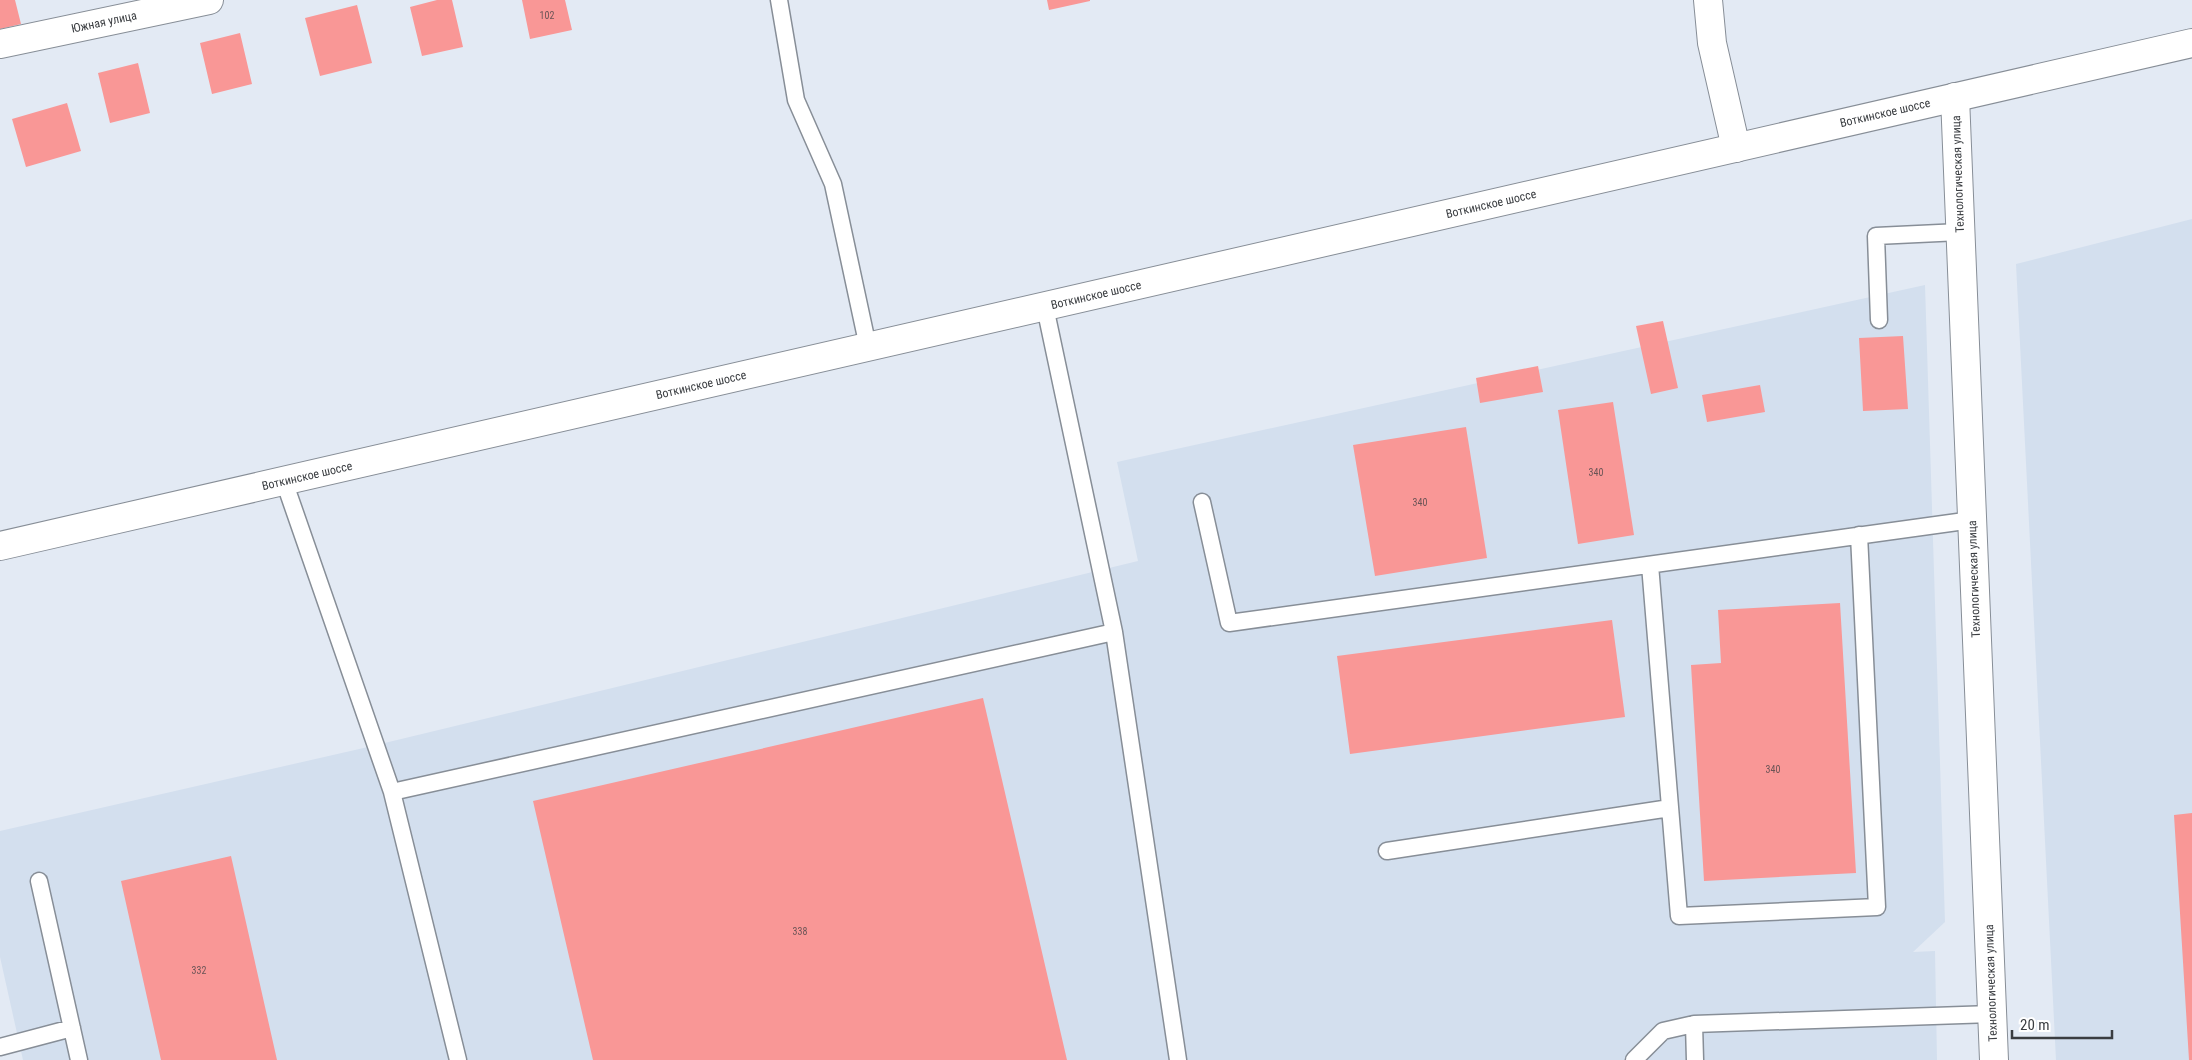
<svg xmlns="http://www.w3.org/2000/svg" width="2192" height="1060" viewBox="0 0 2192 1060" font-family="'Roboto Condensed',sans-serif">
	<rect width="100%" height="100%" fill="#e3eaf4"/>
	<path fill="#d3dfee" d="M2192,219V1060H2056L2016,264Z
		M1925,285L1945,922L1913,952L1935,951L1937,1060H23L0,957V831L368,747L1138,561L1117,462Z"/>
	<path fill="#f99796" d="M0,0H15L21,24L0,29Z
		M437,0H452L463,47L422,56L410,7Z
		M522,0H565L572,30L530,39Z
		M1047,0H1090V1L1049,10Z
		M357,5L372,63L320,76L305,18Z
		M240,33L252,84L212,94L200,43Z
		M138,63L150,113L110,123L98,73Z
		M67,103L81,151L26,167L12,119Z
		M1663,321L1678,388L1651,394L1636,326Z
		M1903,336L1908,409L1863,411L1859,338Z
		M1538,366L1543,392L1480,403L1476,378Z
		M1760,385L1765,412L1707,422L1702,395Z
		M1613,402L1634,535L1578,544L1558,410Z
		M1466,427L1487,558L1375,576L1353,445Z
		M1840,603L1856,873L1704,881L1691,665L1721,663L1718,610Z
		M1612,620L1625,717L1350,754L1337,656Z
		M983,698L1067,1060H593L533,801Z
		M2192,813V1060H2189L2174,815Z
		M231,856L277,1060H161L121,881Z"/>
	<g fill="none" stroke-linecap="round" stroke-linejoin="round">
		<g stroke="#878e97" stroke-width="19">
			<path id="lane" d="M779,0L796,100L833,184L868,347
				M1879,320L1876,236L1960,232
				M284,481L392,792L1114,632L1045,307
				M1202,502L1229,623L1972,520
				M1650,565L1679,916L1877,907L1859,535
				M1114,632L1178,1060
				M392,792L458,1060
				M1387,851L1670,808
				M39,881L79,1060
				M1694,1024L1695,1060
				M0,1047L72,1028
				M1634,1060L1663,1031L1694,1024L1992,1014"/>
		</g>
		<g stroke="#878e97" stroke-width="30">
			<path id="street" d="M1708,0L1712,43L1736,148
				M0,44L209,0
				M1955,97L1994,1060"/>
		</g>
		<g stroke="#878e97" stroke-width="30">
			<path id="primary" d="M0,546L2192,43"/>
		</g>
		<use href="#lane" stroke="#fff" stroke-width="16"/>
		<use href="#street" stroke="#fff" stroke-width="28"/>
		<use href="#primary" stroke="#fff" stroke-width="28"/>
	</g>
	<g text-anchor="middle" stroke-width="4" stroke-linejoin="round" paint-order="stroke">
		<g font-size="10" fill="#6a5456">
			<text x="547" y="19">102</text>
			<text x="1596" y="476">340</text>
			<text x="1420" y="506">340</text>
			<text x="1773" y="773">340</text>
			<text x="800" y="935">338</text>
			<text x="199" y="974">332</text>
		</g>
		<g font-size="12" fill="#3a3d41" stroke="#fff">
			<text transform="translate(104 22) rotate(-12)" y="4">Южная улица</text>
			<text transform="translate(1885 113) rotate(-13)" y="4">Воткинское шоссе</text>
			<text transform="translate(1958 174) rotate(-92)" y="4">Технологическая улица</text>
			<text transform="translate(1491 204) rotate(-13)" y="4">Воткинское шоссе</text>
			<text transform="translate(1096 295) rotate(-13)" y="4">Воткинское шоссе</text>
			<text transform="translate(701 385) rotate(-13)" y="4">Воткинское шоссе</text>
			<text transform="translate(307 476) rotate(-13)" y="4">Воткинское шоссе</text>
			<text transform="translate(1974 579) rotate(-92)" y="4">Технологическая улица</text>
			<text transform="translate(1991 983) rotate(-92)" y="4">Технологическая улица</text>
		</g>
	</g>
	<path d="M2012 1030v8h100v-8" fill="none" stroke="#3a3d41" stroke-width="2.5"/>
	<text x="2020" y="1030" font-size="15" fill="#3a3d41" stroke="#ffffff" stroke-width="4" paint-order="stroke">20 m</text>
</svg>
